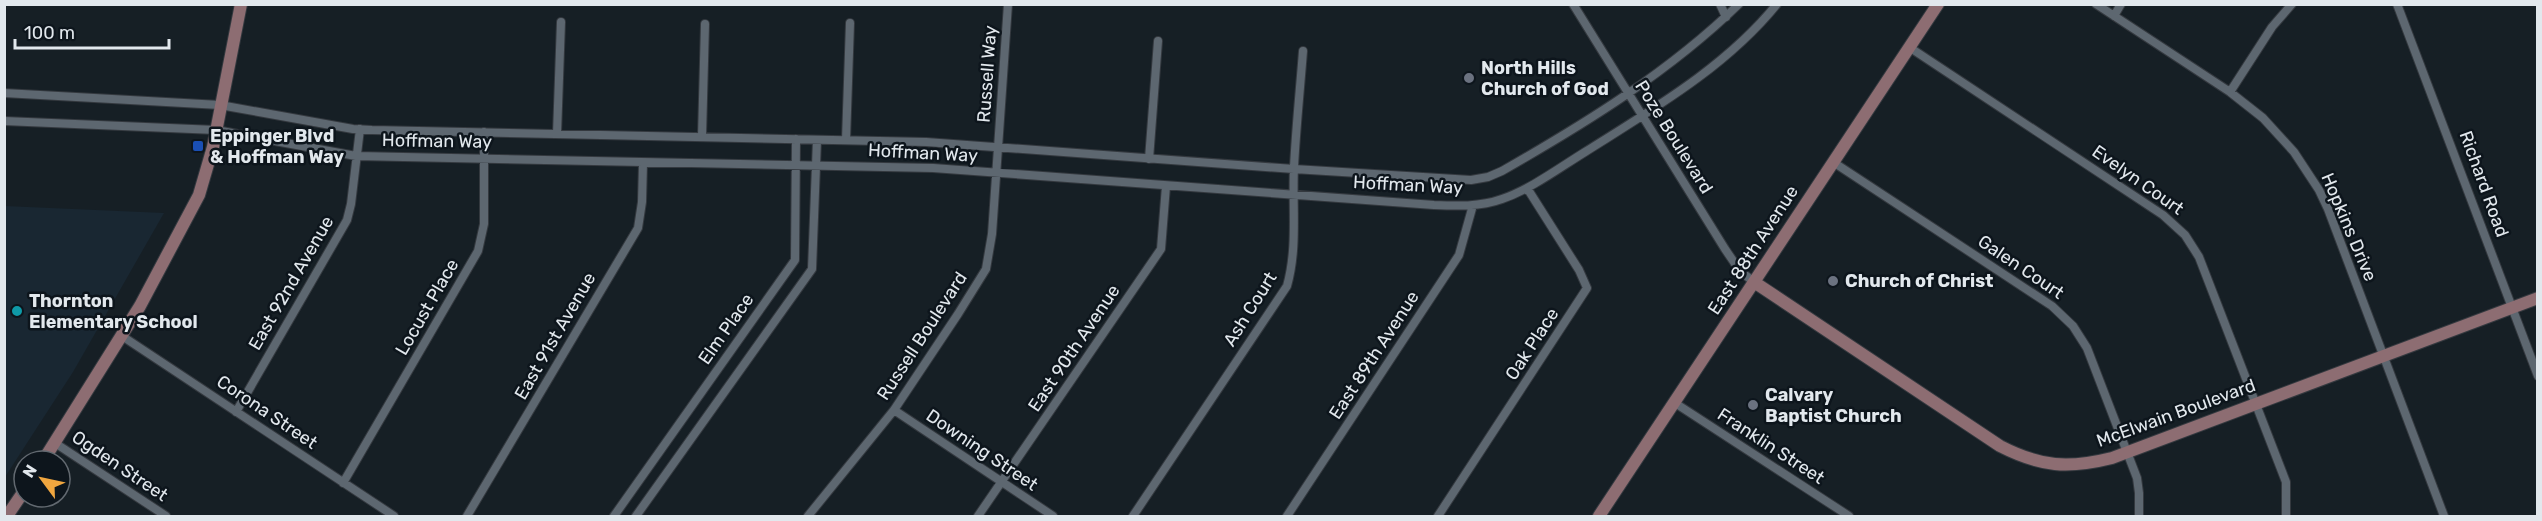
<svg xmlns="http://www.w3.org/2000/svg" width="2542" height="521" viewBox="0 0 2542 521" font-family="Rubik,sans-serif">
	<rect width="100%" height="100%" fill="#161f25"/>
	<path fill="#192732" d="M5,206L164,213L73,372L5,477Z"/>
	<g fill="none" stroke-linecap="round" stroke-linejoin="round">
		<g stroke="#34393f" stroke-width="10">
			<path id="street" d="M1573,4L1725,249L1740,271L1754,282
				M1720,4L1726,17
				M2096,4L2230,92L2263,118L2294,152L2319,190L2328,209L2444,516
				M2397,4L2538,376
				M2114,16L2121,4
				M1909,47L2163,215L2185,235L2199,257L2286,482V516
				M2230,92L2272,27L2292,4
				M4,93L220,105L353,129L372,130L926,142L1294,169L1471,180L1488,177L1502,171C1586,123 1669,72 1739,4
				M4,121L216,130L356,156L933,168L1434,205C1456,206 1480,207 1502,199C1531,189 1559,168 1585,152C1653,109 1726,67 1777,4
				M557,134L561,22
				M702,136L705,24
				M846,140L850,23
				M1149,159L1158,41
				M1833,162L2052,306L2073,326L2087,348L2137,478L2139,493V516
				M122,336L394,516
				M1675,403L1849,516
				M894,410L1053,516
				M236,412L347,220L351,204L360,129
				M55,443L166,516
				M343,483L478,251L484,224V132
				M467,516L638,228L642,202L643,163
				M614,516L795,260L796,139
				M636,516L812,269L817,140
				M808,516L894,410L958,314L986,269L992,234L1008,4
				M978,516L1161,249L1166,186
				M1133,516L1287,286C1298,247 1292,207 1294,167C1296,128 1300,90 1303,51
				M1287,516L1459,255L1473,205
				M1438,516L1587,288L1579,270L1527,188"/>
		</g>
		<g stroke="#34393f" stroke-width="14">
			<path id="secondary" d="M1754,282L2000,446C2041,467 2068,469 2112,458L2538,298
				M43,461L140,306L199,195L213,147L241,4
				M7,516L24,491
				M1599,516L1938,4"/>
		</g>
		<use href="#street" stroke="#5d6770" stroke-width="8"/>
		<use href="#secondary" stroke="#8d6d72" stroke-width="12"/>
	</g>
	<g fill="#6b7280" stroke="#0d151c" stroke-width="2">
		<circle cx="1469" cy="78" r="6"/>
		<circle cx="1833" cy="281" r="6"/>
		<circle cx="1753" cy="405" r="6"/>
	</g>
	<rect fill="#1a4fb4" stroke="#0d151c" stroke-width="2" x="192" y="140" width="12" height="12" rx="3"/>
	<circle fill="#0f9aa8" stroke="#0d151c" stroke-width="2" cx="17" cy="311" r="6"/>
	<g text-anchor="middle" stroke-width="5" stroke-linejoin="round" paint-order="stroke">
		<g font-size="18" font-weight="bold" fill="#e2e8ed" stroke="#0d151c" text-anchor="start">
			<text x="1481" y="74">North Hills<tspan x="1481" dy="21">Church of God</tspan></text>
			<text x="210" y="142">Eppinger Blvd<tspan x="210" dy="21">&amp; Hoffman Way</tspan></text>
			<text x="1845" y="287">Church of Christ</text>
			<text x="29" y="307">Thornton<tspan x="29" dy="21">Elementary School</tspan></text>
			<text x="1765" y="401">Calvary<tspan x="1765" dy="21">Baptist Church</tspan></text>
		</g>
		<g font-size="18" fill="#e2e8ed" stroke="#0d151c">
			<text transform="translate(987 74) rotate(-86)" y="6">Russell Way</text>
			<text transform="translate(1674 137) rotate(58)" y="6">Poze Boulevard</text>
			<text transform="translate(437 141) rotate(1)" y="6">Hoffman Way</text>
			<text transform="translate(923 153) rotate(3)" y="6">Hoffman Way</text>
			<text transform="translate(2138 180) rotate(35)" y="6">Evelyn Court</text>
			<text transform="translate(2484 184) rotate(70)" y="6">Richard Road</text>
			<text transform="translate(1408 185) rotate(3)" y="6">Hoffman Way</text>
			<text transform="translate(2349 227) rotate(67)" y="6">Hopkins Drive</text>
			<text transform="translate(1753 250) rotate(-57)" y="6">East 88th Avenue</text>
			<text transform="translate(2021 267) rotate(34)" y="6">Galen Court</text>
			<text transform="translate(291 283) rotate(-60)" y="6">East 92nd Avenue</text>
			<text transform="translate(427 307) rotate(-60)" y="6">Locust Place</text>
			<text transform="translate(1250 309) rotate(-58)" y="6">Ash Court</text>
			<text transform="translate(726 329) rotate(-55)" y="6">Elm Place</text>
			<text transform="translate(555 336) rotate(-60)" y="6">East 91st Avenue</text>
			<text transform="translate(922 336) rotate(-57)" y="6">Russell Boulevard</text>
			<text transform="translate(1532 344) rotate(-57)" y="6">Oak Place</text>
			<text transform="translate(1074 348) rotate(-56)" y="6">East 90th Avenue</text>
			<text transform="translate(1374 355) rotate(-57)" y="6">East 89th Avenue</text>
			<text transform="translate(267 412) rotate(34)" y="6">Corona Street</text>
			<text transform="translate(2176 413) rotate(-20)" y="6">McElwain Boulevard</text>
			<text transform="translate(1771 446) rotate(33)" y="6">Franklin Street</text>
			<text transform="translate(982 450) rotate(34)" y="6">Downing Street</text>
			<text transform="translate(120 466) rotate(34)" y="6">Ogden Street</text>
		</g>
	</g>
	<rect width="2542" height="521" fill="none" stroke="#e2e8ed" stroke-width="12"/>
	<g transform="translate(42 479) rotate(303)"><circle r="28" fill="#0d151c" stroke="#626970" stroke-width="1.5"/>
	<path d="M0-4.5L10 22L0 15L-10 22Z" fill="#f0a63f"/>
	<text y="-9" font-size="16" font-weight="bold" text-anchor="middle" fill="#e2e8ed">N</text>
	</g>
	<path d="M15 39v9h154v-9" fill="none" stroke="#e2e8ed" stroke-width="3"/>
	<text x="24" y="39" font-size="18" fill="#e2e8ed" stroke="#0d151c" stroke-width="4.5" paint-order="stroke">100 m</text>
</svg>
